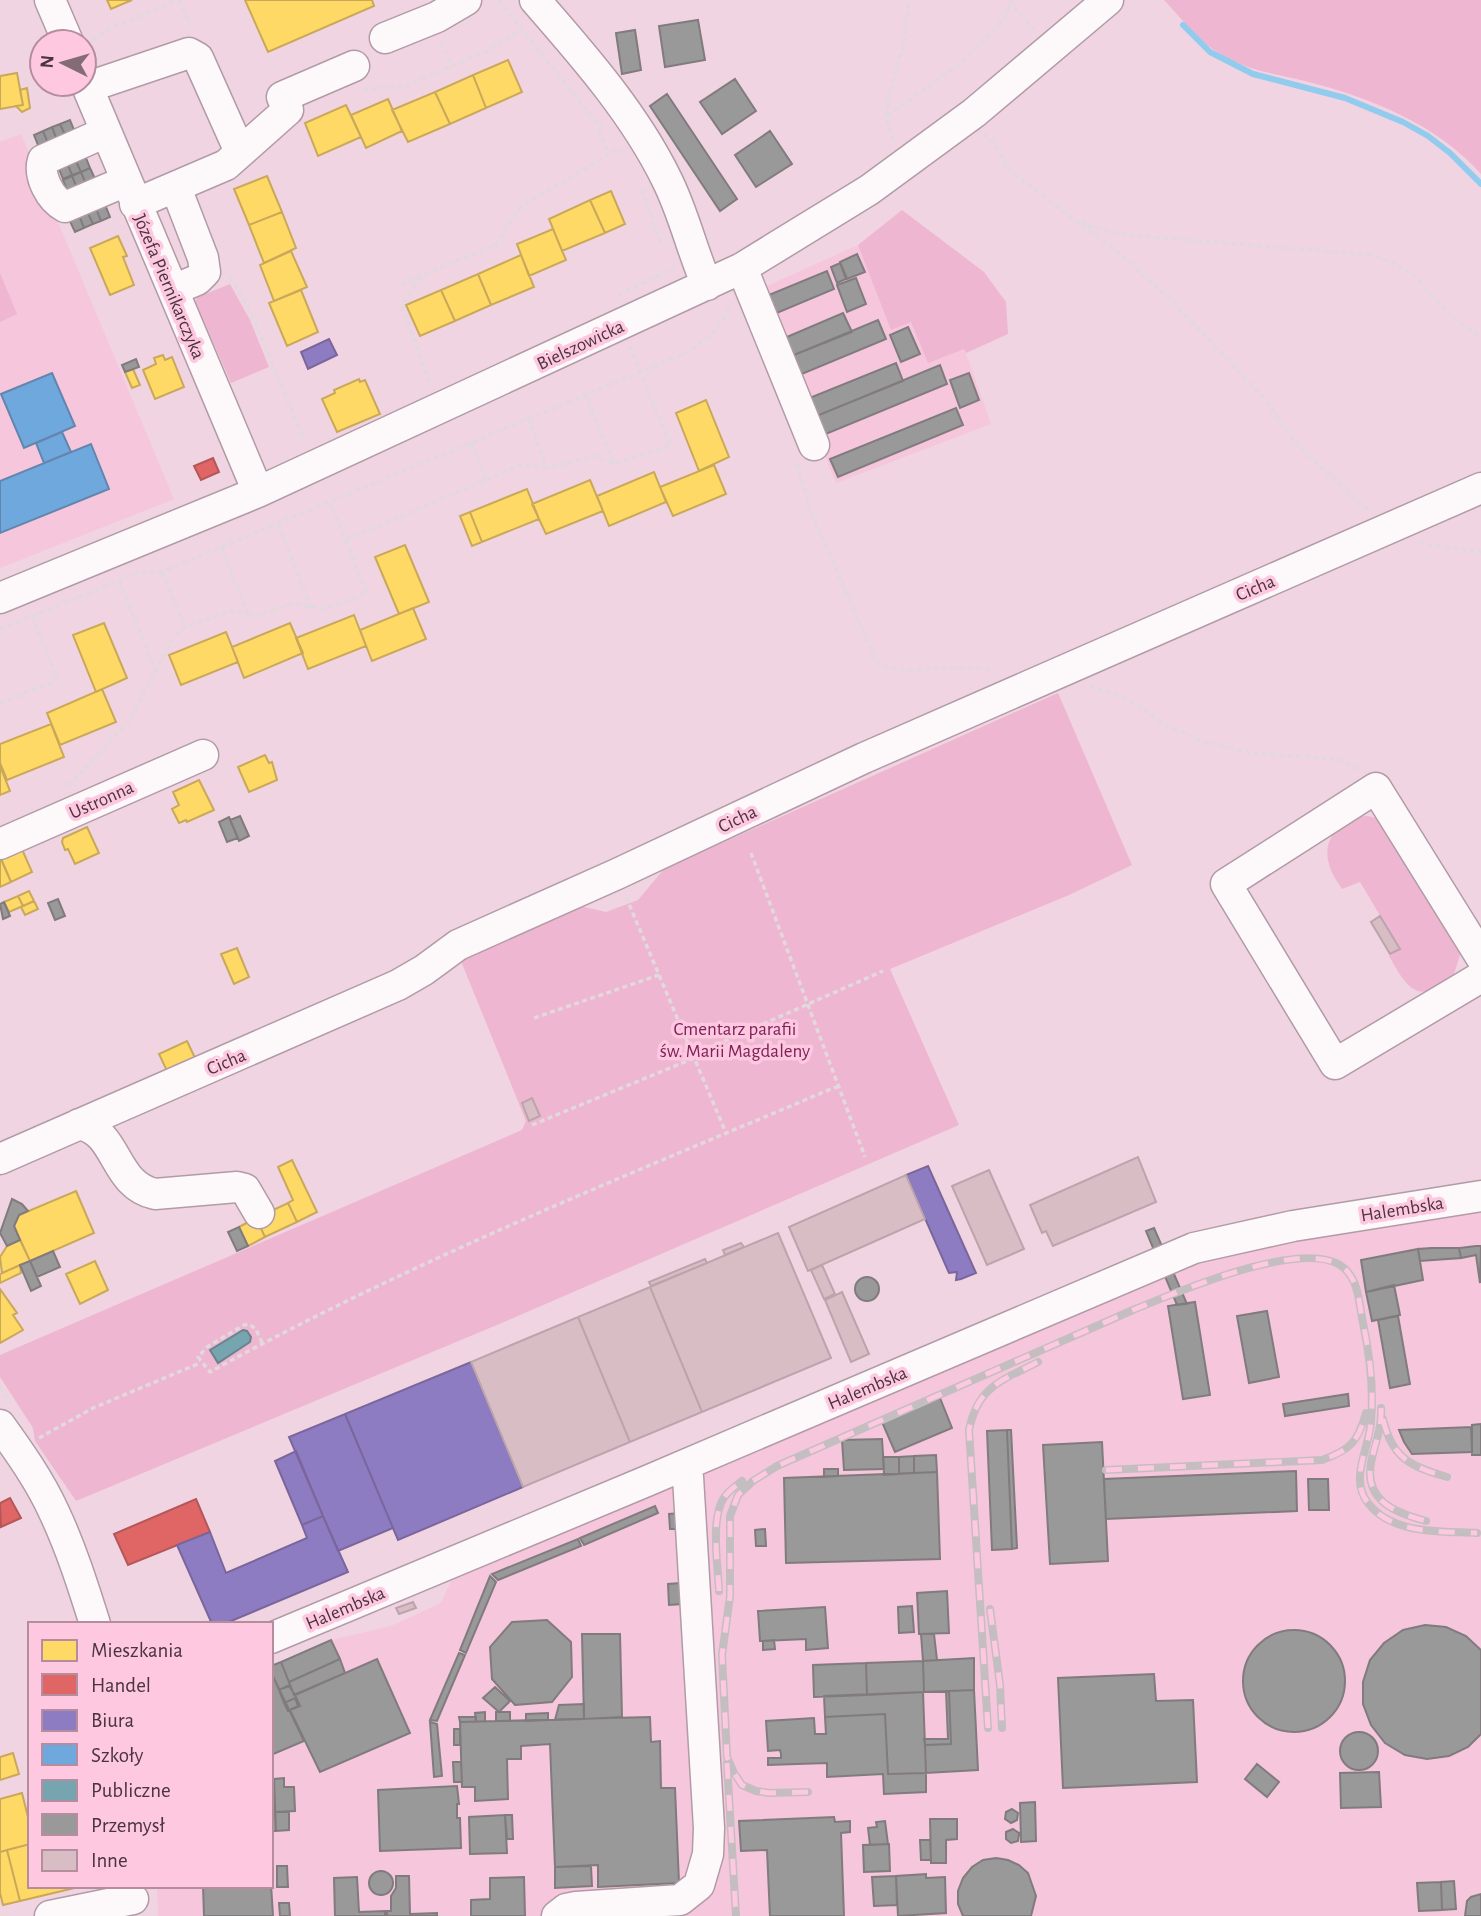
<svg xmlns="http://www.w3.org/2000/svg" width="1481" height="1916" viewBox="0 0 1481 1916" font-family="'Alegreya Sans',sans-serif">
	<rect width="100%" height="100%" fill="#f1d4e1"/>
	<path fill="#f5c6dc" d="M21,134L174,499L0,568V142Z
		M858,245L891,329L911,322L964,348L991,424L836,483L758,290Z
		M1481,1212V1916H158L157,1886H271V1666L331,1640L391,1626L441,1603L454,1575L1209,1257L1332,1231Z"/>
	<path fill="#eeb6d1" d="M1164,0H1481V174C1438,125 1371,98 1309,82C1275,73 1254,73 1222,55C1199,42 1183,20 1164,0Z
		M902,210L984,272L1006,302L1008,334L966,353L964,349L928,363L911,322L891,330L858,245Z
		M0,273L17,314L0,322Z
		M230,284L250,320L269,367L231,383L195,301L198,297Z
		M1058,693L1132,865L1069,895L890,969L959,1125L504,1322L76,1501L35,1441L33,1428L0,1377V1355L522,1130L526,1121L461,961L580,906L606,912L638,900L664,869Z
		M1368,816L1383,820L1457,940L1460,955L1453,977C1446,981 1437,989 1429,991C1409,997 1397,969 1389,956L1400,949L1360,882L1342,889C1337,881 1331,873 1329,864C1321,838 1343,816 1368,816Z"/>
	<path fill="#ffd966" stroke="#c9a85a" stroke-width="2" d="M107,0H132L111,9Z
		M245,0H372L374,6L268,52Z
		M508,60L522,92L486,108L473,75Z
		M17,73L23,105L0,109V76Z
		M473,75L486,108L450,124L435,92Z
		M27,88L30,108L22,112L16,106L23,105L20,90Z
		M435,92L450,124L408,142L392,110Z
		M388,99L402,131L366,148L351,115Z
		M346,105L361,137L318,156L305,123Z
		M267,176L282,212L249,225L234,189Z
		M611,191L625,224L605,233L590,200Z
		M590,200L605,233L562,251L549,219Z
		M282,212L296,248L264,263L249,225Z
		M553,229L566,260L529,276L517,244Z
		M118,236L127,256L123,257L134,285L110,295L90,248Z
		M291,251L307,287L274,301L260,265Z
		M521,255L534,287L491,305L478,274Z
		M478,274L491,305L455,321L441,290Z
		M301,290L318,332L287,346L269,303Z
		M441,290L455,321L420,336L406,305Z
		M163,355L165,360L172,357L184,387L155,399L143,370L156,364L154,358Z
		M133,369L140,385L132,388L125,372Z
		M359,379L360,382L365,380L380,414L337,432L322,399L335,393L334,390Z
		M706,400L729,457L699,471L676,413Z
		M714,465L726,494L673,516L660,487Z
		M654,472L666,502L609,526L597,496Z
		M590,480L603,511L546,534L532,504Z
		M527,489L539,519L482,542L470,512Z
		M470,512L482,542L472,546L460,516Z
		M405,545L429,602L399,614L375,557Z
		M413,608L426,639L372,661L360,630Z
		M354,615L366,646L308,669L296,638Z
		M104,623L127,678L96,692L73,635Z
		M290,623L303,653L244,678L232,647Z
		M226,632L238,662L181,685L169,655Z
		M102,689L116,722L60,745L47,713Z
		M51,724L64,757L7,780L0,763V744Z
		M265,755L269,763L272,762L277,780L249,792L238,767Z
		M0,766L10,791L0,795Z
		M199,780L214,810L187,822L186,820L179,823L172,809L179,805L173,792Z
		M87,827L99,853L75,864L68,849L65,850L62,842L63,838Z
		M21,847L32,872L11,882L0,856Z
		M0,857L11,882L0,887Z
		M29,891L34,901L23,906L18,896Z
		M18,896L23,906L9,912L4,902Z
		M34,901L38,909L25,915L21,907Z
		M237,948L249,977L234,984L221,954Z
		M187,1041L196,1060L168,1073L159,1054Z
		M292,1160L317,1212L297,1222L288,1203L293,1200L278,1167Z
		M76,1191L94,1233L30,1261L14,1226L19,1215Z
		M288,1203L297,1222L265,1237L256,1218Z
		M256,1218L265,1237L248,1246L239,1227Z
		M20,1240L30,1261L2,1273L0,1257L7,1246Z
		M95,1261L108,1290L80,1304L66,1274Z
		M20,1265L21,1273L0,1283V1274Z
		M0,1289L17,1313L13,1315L23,1330L0,1343Z
		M13,1753L19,1774L0,1780V1757Z
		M22,1793L30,1825V1844L0,1852V1799Z
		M30,1844V1886H83L20,1901L7,1850Z
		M7,1850L20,1901L3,1905L0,1893V1852Z"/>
	<path fill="#e06666" stroke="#b3575a" stroke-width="2" d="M213,458L219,472L201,480L194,466Z
		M10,1498L21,1518L1,1527L0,1503Z
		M196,1499L210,1532L128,1565L114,1534Z"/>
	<path fill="#8e7cc3" stroke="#7a669b" stroke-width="2" d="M329,339L337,355L308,369L301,352Z
		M928,1166L976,1273L961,1279L956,1280L957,1272L949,1273L906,1175Z
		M471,1362L523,1487L398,1540L345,1414Z
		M345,1414L393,1528L338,1551L289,1437Z
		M296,1451L323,1516L302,1525L275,1461Z
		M323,1516L348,1572L224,1624H212L177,1545L210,1532L226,1573L307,1538L302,1525Z"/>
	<path fill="#6fa8dc" stroke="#6485ad" stroke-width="2" d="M52,373L75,426L24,448L1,394Z
		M62,432L71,452L44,463L36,443Z
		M91,444L109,489L0,533V481Z"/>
	<path fill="#76a5af" stroke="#69838d" stroke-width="2" d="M243,1330L247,1331L251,1337L250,1342L218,1363L210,1350Z"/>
	<path fill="#999" stroke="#817b7e" stroke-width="2" d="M698,20L705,60L665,67L659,26Z
		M635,30L641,70L622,74L616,33Z
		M735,79L756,111L722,134L700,102Z
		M667,94L737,199L720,211L650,106Z
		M70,120L76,135L67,139L60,124Z
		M60,124L67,139L58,143L52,127Z
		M52,127L58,143L49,146L43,131Z
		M43,131L49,146L40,150L34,135Z
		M770,131L792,164L756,187L735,155Z
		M84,153L90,168L81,172L74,157Z
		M74,157L81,172L72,175L66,160Z
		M66,160L72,175L63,179L57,164Z
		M90,168L97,183L87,187L81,172Z
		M81,172L87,187L78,191L72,176Z
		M72,176L78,191L69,195L63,180Z
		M104,202L110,217L101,221L95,206Z
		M95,206L101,221L93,224L86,209Z
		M86,209L93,224L84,228L78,213Z
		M78,213L84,228L75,232L68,217Z
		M857,254L865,272L847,279L840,262Z
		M840,263L846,279L837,283L831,267Z
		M827,271L834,289L772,315L764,297Z
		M856,278L866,304L847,312L837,285Z
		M843,313L852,332L789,357L782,339Z
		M878,320L886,339L797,376L789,357Z
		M908,327L920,354L901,362L890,335Z
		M136,359L139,367L125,372L122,365Z
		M896,363L903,381L814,417L807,399Z
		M940,365L947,384L821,436L814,417Z
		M969,373L979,400L960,408L950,380Z
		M956,408L963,425L838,477L830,459Z
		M240,816L249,836L239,841L230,820Z
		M229,817L238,838L227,842L219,822Z
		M58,899L65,916L55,920L48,903Z
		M4,902L10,916L3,919L0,904Z
		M12,1199L22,1204L28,1211L19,1215L14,1226L20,1240L7,1246L0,1233Z
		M239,1227L248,1246L237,1251L228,1232Z
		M1154,1228L1187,1304L1177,1305L1146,1231Z
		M1476,1246H1481L1480,1283L1476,1255L1461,1258L1459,1248Z
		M1432,1248H1459L1461,1258L1420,1261L1418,1249Z
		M1418,1249L1423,1280L1366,1292L1361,1260Z
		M53,1251L60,1267L37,1277L30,1261Z
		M30,1261L41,1286L31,1291L20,1265Z
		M855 1289a12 12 0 1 1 24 0a12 12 0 1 1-24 0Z
		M1394,1285L1400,1315L1372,1321L1366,1292Z
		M1195,1302L1210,1395L1183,1399L1168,1306Z
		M1267,1311L1279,1377L1249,1383L1237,1316Z
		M1398,1316L1410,1384L1390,1388L1378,1320Z
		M1348,1394L1349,1406L1285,1416L1283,1404Z
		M940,1398L952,1428L895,1452L882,1422Z
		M1481,1424V1455H1472V1425Z
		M1471,1427L1472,1452L1412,1454L1404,1442L1399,1430Z
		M1007,1430L1012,1549L992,1550L987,1431Z
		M1007,1430H1011L1017,1548L1012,1549Z
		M882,1439L884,1469L844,1470L842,1440Z
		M1102,1442L1108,1561L1050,1564L1043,1445Z
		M936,1455L937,1472L914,1473V1456Z
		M914,1456V1473L899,1474V1457Z
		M883,1457H899V1474L884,1475Z
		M824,1469H838V1476L824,1477Z
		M1296,1471L1297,1511L1106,1519L1104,1479Z
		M937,1472L940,1559L786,1563L784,1478Z
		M1308,1479H1328L1329,1510H1309Z
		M655,1506L658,1513L584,1545L580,1538Z
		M681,1513L682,1529H670L669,1514Z
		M765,1529L766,1546H756L755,1530Z
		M578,1539L581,1546L498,1580L492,1574Z
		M490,1576L496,1582L466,1653L460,1650Z
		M681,1583L682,1604L669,1605L668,1584Z
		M947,1591L949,1633L919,1634L917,1593Z
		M912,1606L914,1632L899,1633L898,1607Z
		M825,1607L828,1648L806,1650V1639L760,1641L758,1611Z
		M547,1620L571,1642L572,1677L552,1702L515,1705L492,1679L490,1647L512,1622Z
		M1425,1625L1446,1627L1466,1636L1481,1650V1734L1468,1747L1449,1756L1427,1759L1405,1755L1385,1743L1371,1725L1363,1704V1682L1370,1660L1384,1643L1403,1630Z
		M1243 1681a51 51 0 1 1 102 0a51 51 0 1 1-102 0Z
		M582,1634H620L622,1717L584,1719Z
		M921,1634H934L937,1660L923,1661Z
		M331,1640L340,1659L289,1682L281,1662Z
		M774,1640L775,1649L763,1650V1641Z
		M459,1653L465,1655L437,1721L430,1720Z
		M974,1658V1690L924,1692L923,1661Z
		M340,1659L345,1673L294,1695L289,1682Z
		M377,1659L410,1733L320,1772L290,1710L300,1706L295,1695Z
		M923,1661L924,1692L867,1695L866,1663Z
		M281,1662L290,1685L279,1690L271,1672V1666Z
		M866,1663L867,1695L814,1697L813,1665Z
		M271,1672L304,1741L271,1755Z
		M1154,1674L1156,1701L1193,1700L1197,1782L1063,1788L1058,1678Z
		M289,1686L295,1695L300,1706H298L295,1698L284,1703L279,1690Z
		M495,1687L510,1701L499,1712L483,1698Z
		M974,1690L978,1770L926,1773L925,1745L951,1744L949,1691Z
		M946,1691H949L951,1744L925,1745L924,1739H948Z
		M923,1692L926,1773L888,1774L885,1714L825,1717L824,1696Z
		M295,1698L298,1706L288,1711L284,1703Z
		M584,1704V1719L555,1720L559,1705Z
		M485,1712V1722H476L475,1713Z
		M496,1712H510V1721H496Z
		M548,1713V1720L526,1721V1714Z
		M885,1714L888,1774L926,1773V1792L884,1794L883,1774L827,1777V1763L768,1765V1758H781V1754L780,1750L768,1751L766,1721L814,1718L815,1734H826L825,1717Z
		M459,1717H476V1722H460Z
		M650,1717L651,1742L660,1741L661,1788H675L679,1883L598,1887V1865L555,1867L550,1744L521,1746V1759H507L508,1799L475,1801V1787H462L460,1722Z
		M430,1722L437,1724L442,1776L434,1777Z
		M454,1729H460V1745H454Z
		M1340 1751a19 19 0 1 1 38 0a19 19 0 1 1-38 0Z
		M453,1762H461L462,1782H454Z
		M1257,1764L1279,1782L1267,1797L1245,1779Z
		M1379,1772L1381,1807L1341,1808L1340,1773Z
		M284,1778V1787H294L295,1811L275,1812L274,1779Z
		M271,1779H274L276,1831H271Z
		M457,1786L459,1804H457V1818H460L461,1848L380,1851L378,1790Z
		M1035,1802L1036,1841L1021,1842L1020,1803Z
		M1012,1809L1018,1813L1017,1820L1011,1823L1005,1819L1006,1812Z
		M275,1812H289V1830L276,1831Z
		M505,1815H512L513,1839H507Z
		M505,1815L507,1853L470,1854L469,1817Z
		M834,1817L835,1822L850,1821V1832L841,1833L844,1916H770L767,1850L741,1851L739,1821Z
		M930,1819H957V1839L946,1840V1863H931Z
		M885,1821L888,1844L870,1845L868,1828L877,1827L876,1822Z
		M1013,1829L1019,1833L1018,1841L1011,1843L1006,1839V1832Z
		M920,1840H930L931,1860H921Z
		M889,1844L890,1871L864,1872L863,1845Z
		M996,1858L1008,1860L1019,1865L1028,1873L1036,1896L1031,1916H963L958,1904V1891L963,1878L972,1867L983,1860Z
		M277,1866H287L288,1887H277Z
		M591,1866L592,1886L555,1888V1867Z
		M369 1883a12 12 0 1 1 24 0a12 12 0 1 1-24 0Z
		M926,1874V1878L945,1877L946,1913L898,1916L896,1876Z
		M396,1876H409L410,1914L437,1913V1916H387V1911H391V1896L396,1888Z
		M896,1876L897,1905L874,1906L872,1877Z
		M357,1877L359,1912L385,1911V1916H335L334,1878Z
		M524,1877L525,1916H471V1900L490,1899V1878Z
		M1454,1881L1456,1909L1442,1910L1441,1882Z
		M1441,1882L1442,1910L1419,1911L1417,1883Z
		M271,1884L273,1916H204L203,1886H271Z
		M1481,1894V1916H1465L1467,1901L1471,1897Z
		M279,1903H289L290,1916H280Z"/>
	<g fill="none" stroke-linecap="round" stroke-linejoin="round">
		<path stroke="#91cbed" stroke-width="6" d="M1183,25L1210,52L1253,74L1345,98L1403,122L1428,136L1450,153L1481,184"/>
	</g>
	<path fill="#d8bdc5" stroke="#bba4ac" stroke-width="2" d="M1380,916L1400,949L1390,954L1371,922Z
		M532,1098L540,1116L529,1121L522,1103Z
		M1138,1157L1156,1202L1053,1246L1046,1231L1042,1233L1030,1205Z
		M989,1170L1024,1249L987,1265L952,1186Z
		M906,1175L925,1219L808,1271L789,1227Z
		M778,1233L831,1358L702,1412L650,1287Z
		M741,1243L744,1247L725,1255L723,1250Z
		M705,1259L707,1263L651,1286L649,1282Z
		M822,1265L835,1294L824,1299L811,1270Z
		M650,1287L702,1412L630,1442L578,1317Z
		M842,1292L869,1354L851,1362L825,1300Z
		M578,1317L630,1442L523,1487L471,1362Z
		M413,1602L416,1608L399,1614L396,1608Z"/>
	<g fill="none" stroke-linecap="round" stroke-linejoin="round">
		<g stroke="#b19ba6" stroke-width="33">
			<path id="minor" d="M50,0L68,42
				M535,0C583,55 635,114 667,180C684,214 692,251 707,285
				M385,38L437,17L466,0
				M84,79L258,492
				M88,87L189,53L198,58L240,152
				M106,132L43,160C38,176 50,199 65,207L126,181
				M135,204L226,165L288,110L282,97L354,66
				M742,268L814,445
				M173,290L197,280L205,272L203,258L176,188
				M0,598L258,492L742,268L869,190L974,113L1108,0
				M0,844L203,755
				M1481,957L1376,788L1226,884L1335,1064L1481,977
				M79,1124C119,1132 112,1184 155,1194L237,1187L245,1189L259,1213
				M0,1159L398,985L424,970L458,945L617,874L864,758L1481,488
				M0,1425C20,1453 40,1481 54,1512C71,1548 83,1586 95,1624
				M271,1638L647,1481L1194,1248L1293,1226L1481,1196
				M50,1916L133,1899
				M557,1916L566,1909L576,1907L680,1900L699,1885L708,1854L709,1828L688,1477L682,1466"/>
		</g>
		<path stroke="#e2d9dd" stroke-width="3.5" stroke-dasharray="5 3.5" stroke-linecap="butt" d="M179,0L190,25
			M498,0L602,129
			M1011,0V4L1034,29
			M92,40L109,29L177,0
			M441,43L452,66
			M363,90L408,85L489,50L522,29
			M887,116C922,90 996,44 1011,4
			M598,131L609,154
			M984,134L993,142L1010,171L1116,251L1173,302L1264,398L1296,444L1369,511
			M893,141L887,120L888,99L904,42L909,0
			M642,190L660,241L664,242
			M1081,221L1091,227L1127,235L1372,255L1391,262L1413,274L1445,309L1462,324L1481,337
			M230,277L252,315L305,442
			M420,277L402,306L430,385
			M401,284L496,245L519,208L618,149L621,153
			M618,295L674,268
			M585,395L614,464
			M528,418L547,468
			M471,443L486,480
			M797,464L811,511L876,661C896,681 963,658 995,672
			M278,524L311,608
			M346,540L523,464L547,468L595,456L614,464L671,446L630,346
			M1419,543L1481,552
			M221,547L248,615
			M162,572L185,627
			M119,581L155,669
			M0,629L141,572L159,573L686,353C704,340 723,328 730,306
			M1090,686L1129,700L1164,724L1202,741L1252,753L1338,759L1358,769
			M0,703L58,680L32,616
			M68,786L130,720L172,640L185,627L231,611L256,616L291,604L324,609L367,593L330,503
			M751,853L865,1157
			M626,897L726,1133
			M534,1018L659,975
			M693,1055L883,971
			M532,1125L694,1058
			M262,1343L256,1329L249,1324L244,1325L207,1347L198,1357L210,1372C411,1261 626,1176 838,1086
			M0,1386L10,1402
			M39,1438L93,1408L200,1363
			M243,1624L252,1620"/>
		<use href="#minor" stroke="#fdf9fa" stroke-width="30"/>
		<g stroke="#c5bec1" stroke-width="8">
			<path id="rail" d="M1381,1408C1382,1427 1376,1440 1372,1458C1362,1499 1392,1512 1426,1521
				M1383,1419C1392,1459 1412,1467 1447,1477
				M1106,1470L1322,1460C1350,1450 1358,1442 1366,1413
				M719,1591C718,1567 712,1529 720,1506C723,1495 733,1488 742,1481
				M990,1609L1000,1685L1002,1728
				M988,1728L969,1430C978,1386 1001,1381 1038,1362
				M727,1763L736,1916
				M808,1792L770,1793L756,1791L742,1785L734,1773L727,1757L722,1655L730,1596V1516L738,1495L753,1481L777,1466L1133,1310C1173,1294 1309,1234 1345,1269C1359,1282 1359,1304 1363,1323C1370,1356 1374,1388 1371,1422C1369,1449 1349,1479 1368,1503C1392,1535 1442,1531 1477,1533"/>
		</g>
		<use href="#rail" stroke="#fdc8e0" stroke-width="5" stroke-dasharray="16" stroke-linecap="butt"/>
	</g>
	<g text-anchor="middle" stroke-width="7" stroke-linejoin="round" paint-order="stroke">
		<g font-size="19" fill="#4a343e" stroke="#fdc8e0">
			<text transform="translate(170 286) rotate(67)" y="7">Józefa Piernikarczyka</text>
			<text transform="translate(580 344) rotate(-25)" y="7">Bielszowicka</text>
			<text transform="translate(1255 587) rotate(-23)" y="7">Cicha</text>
			<text transform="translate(101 799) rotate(-24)" y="7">Ustronna</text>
			<text transform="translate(737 818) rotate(-25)" y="7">Cicha</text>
			<text transform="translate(226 1061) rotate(-23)" y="7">Cicha</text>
			<text transform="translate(1402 1208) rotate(-9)" y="7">Halembska</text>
			<text transform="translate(867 1387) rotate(-23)" y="7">Halembska</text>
			<text transform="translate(345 1607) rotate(-23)" y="7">Halembska</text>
		</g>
		<g font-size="19" fill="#7f2157" stroke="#fdc8e0">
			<text x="735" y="1035">Cmentarz parafii<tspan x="735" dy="22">św. Marii Magdaleny</tspan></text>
		</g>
	</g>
	<rect x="28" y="1622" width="245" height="266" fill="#fdc8e0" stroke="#b58d9f" stroke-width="2"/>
	<rect x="42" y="1640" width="35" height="21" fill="#ffd966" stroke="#b58d9f" stroke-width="2"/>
	<text x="91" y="1657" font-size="21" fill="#4a343e">Mieszkania</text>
	<rect x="42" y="1674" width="35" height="21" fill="#e06666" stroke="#b58d9f" stroke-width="2"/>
	<text x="91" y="1692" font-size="21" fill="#4a343e">Handel</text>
	<rect x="42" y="1710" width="35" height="21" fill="#8e7cc3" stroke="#b58d9f" stroke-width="2"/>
	<text x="91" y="1727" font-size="21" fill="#4a343e">Biura</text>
	<rect x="42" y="1744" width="35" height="21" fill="#6fa8dc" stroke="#b58d9f" stroke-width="2"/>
	<text x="91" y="1762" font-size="21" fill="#4a343e">Szkoły</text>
	<rect x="42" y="1780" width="35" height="21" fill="#76a5af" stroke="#b58d9f" stroke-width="2"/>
	<text x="91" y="1797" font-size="21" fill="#4a343e">Publiczne</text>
	<rect x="42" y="1814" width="35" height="21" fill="#999999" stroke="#b58d9f" stroke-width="2"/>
	<text x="91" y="1832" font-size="21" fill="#4a343e">Przemysł</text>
	<rect x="42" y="1850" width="35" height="21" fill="#d8bdc5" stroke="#b58d9f" stroke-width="2"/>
	<text x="91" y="1867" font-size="21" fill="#4a343e">Inne</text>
	<g transform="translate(63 63) rotate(275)"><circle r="33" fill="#fdc8e0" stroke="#b58d9f" stroke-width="2"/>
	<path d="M0-5L12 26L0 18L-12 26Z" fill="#846c77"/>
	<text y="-10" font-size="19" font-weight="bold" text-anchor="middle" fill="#4a343e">N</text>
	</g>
</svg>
